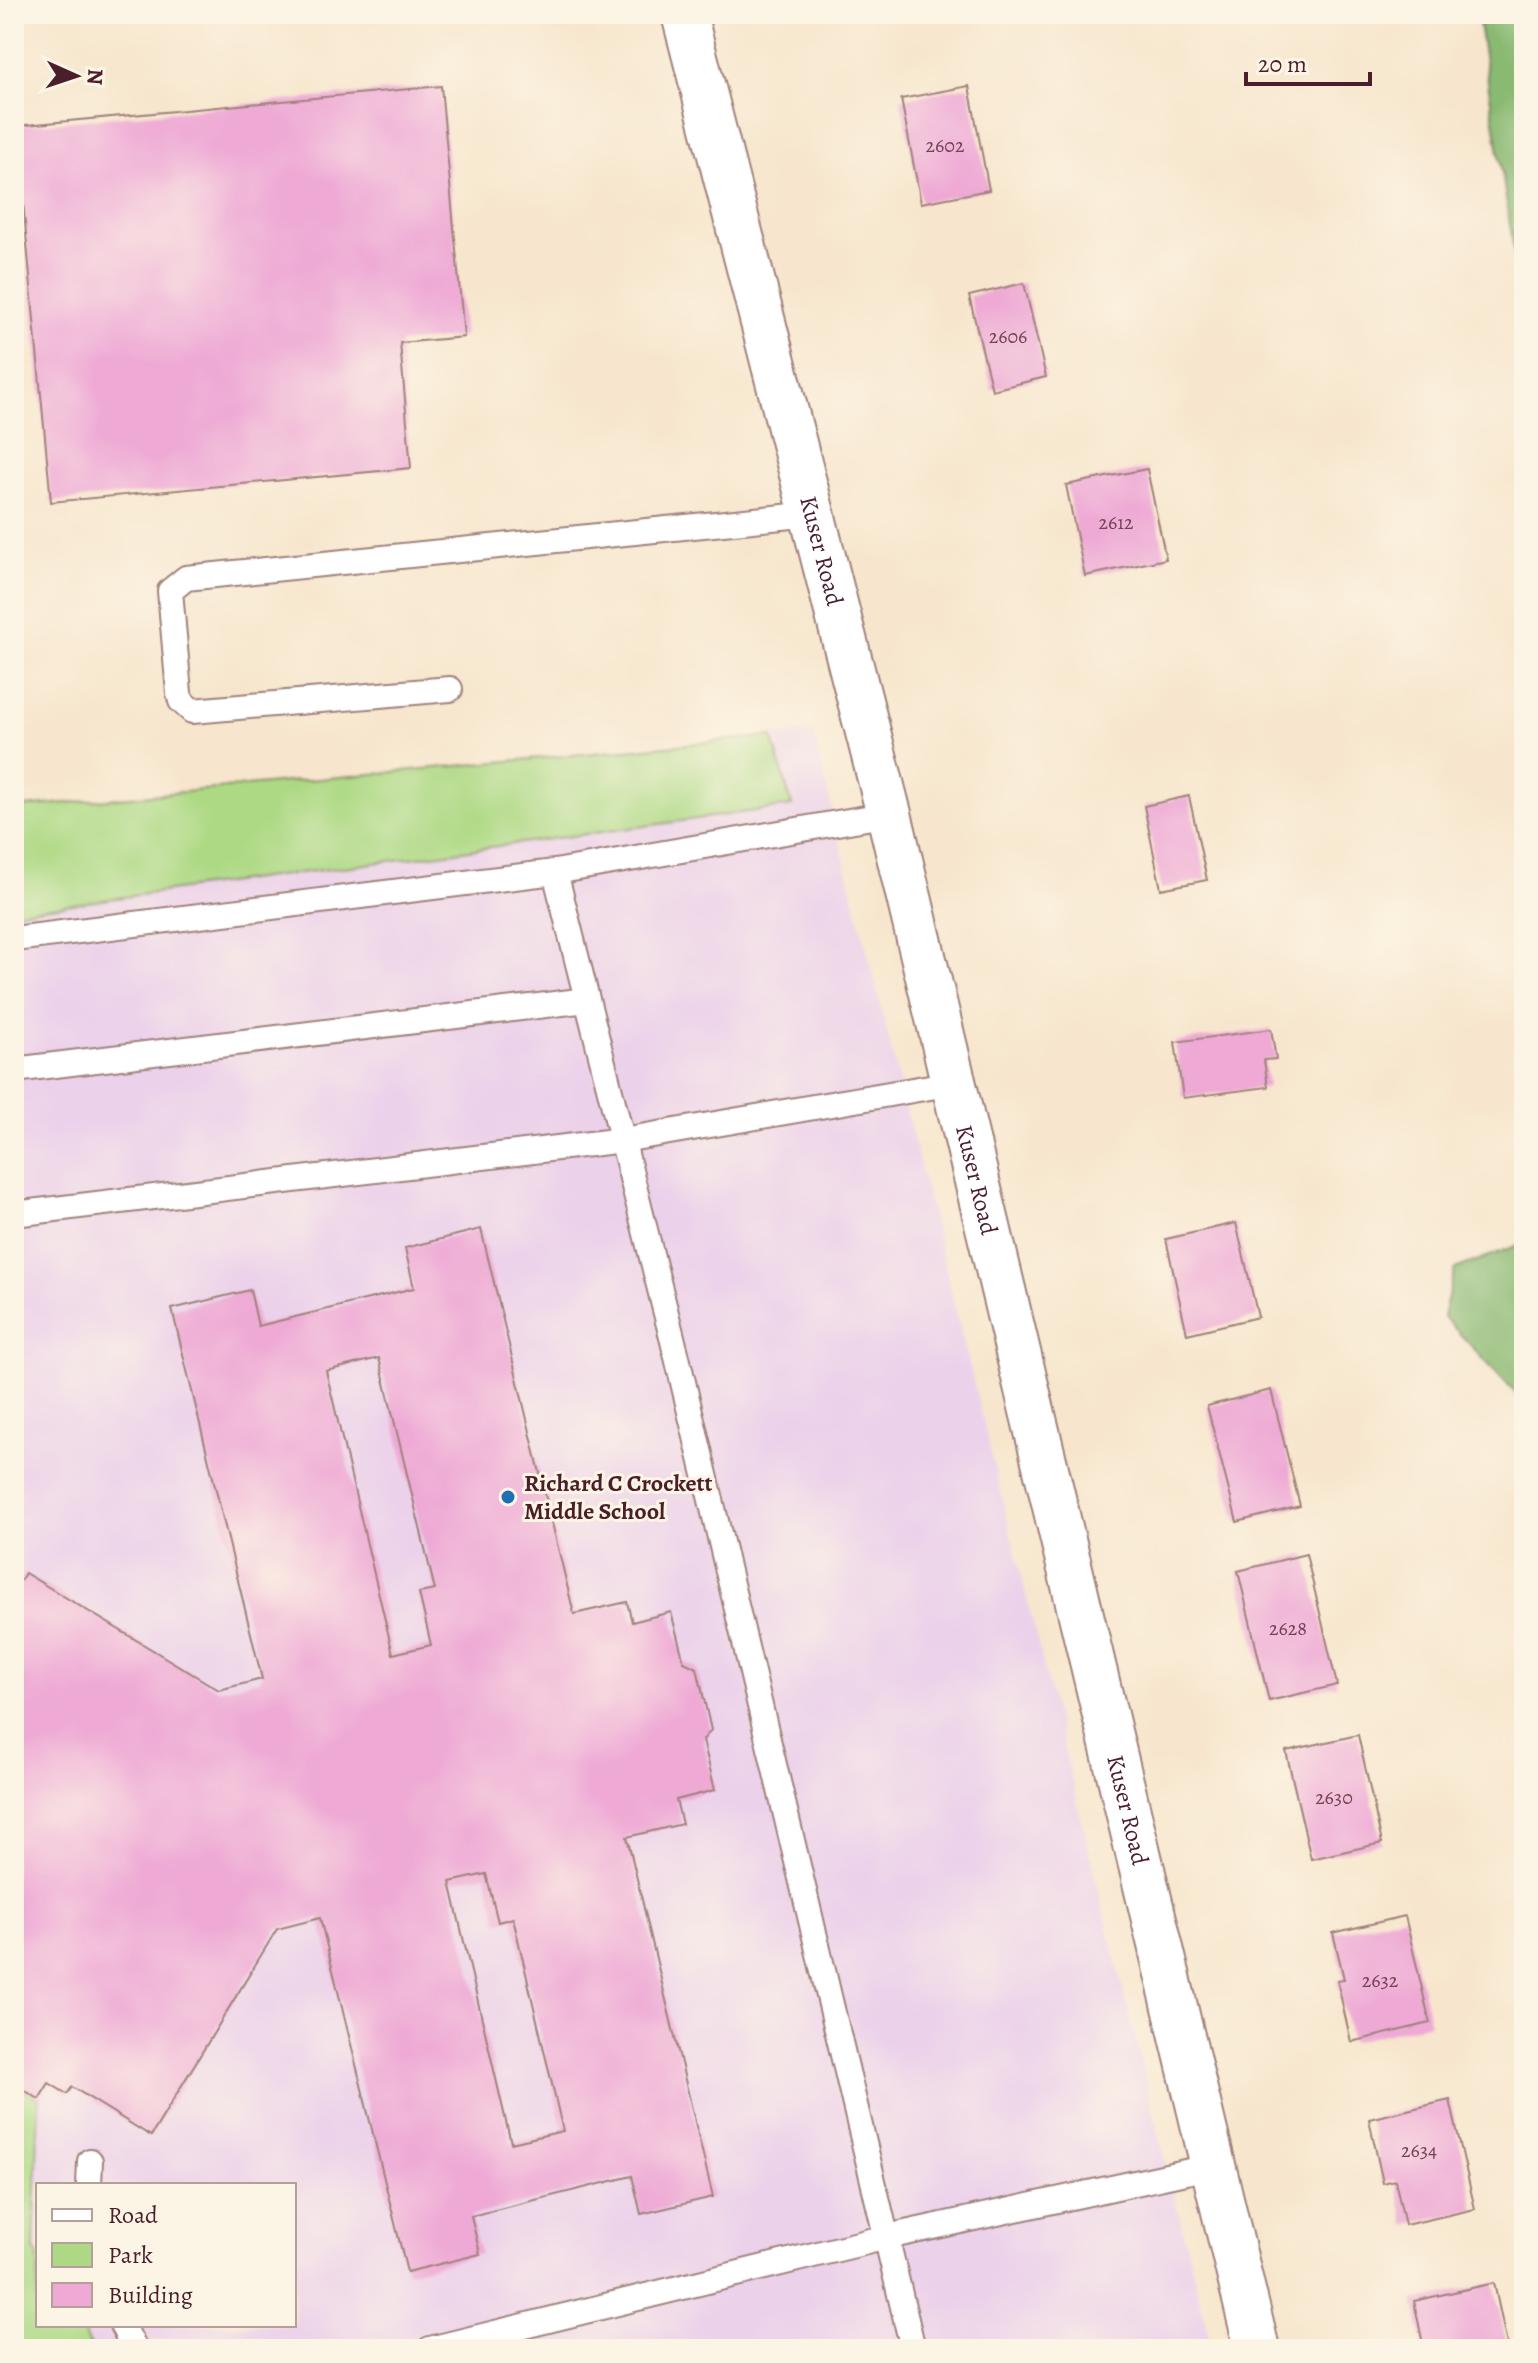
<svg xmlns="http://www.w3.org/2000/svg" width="1538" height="2363" viewBox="0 0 1538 2363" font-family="Alegreya,serif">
	<rect width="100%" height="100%" fill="#fcf5e5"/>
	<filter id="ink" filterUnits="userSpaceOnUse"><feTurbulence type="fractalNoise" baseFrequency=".0125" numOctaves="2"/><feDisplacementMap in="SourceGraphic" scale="16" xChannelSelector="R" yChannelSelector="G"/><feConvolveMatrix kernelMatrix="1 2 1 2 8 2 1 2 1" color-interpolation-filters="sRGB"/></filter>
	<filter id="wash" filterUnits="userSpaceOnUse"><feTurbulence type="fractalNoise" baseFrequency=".006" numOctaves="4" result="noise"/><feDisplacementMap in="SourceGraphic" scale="32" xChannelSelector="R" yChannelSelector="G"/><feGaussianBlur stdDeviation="1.8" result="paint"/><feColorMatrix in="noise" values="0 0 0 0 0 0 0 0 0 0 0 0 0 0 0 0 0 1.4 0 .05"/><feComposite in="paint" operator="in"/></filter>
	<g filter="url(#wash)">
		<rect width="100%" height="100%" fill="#f7e6cd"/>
		<path fill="#ecd1ea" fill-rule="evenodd" d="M813,732L1212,2349H14V808ZM38,2185H294V2325H38Z"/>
		<path fill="#add984" stroke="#7c7c58" stroke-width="2" d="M772,736L792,806L14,912V808Z
			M14,2084L39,2099L34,2249L38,2256V2325H79L93,2349H14Z"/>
		<path fill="#8ab972" stroke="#6a6c4e" stroke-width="2" d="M1385,14H1524V315L1478,17Z
			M1524,1243V1402L1443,1316L1455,1269Z"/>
		<g id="blocks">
			<path fill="#eea9d5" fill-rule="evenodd" d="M441,86L464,337L400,343L411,468L51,502L16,126Z
				M969,86L989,190L921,203L901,99Z
				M1024,283L1046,377L992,390L969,296Z
				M1147,469L1166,559L1085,576L1066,485Z
				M1189,796L1207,880L1161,889L1144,806Z
				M1271,1029L1276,1059L1264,1060L1268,1087L1183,1098L1175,1042Z
				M1236,1223L1258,1317L1187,1334L1166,1239Z
				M481,1229L574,1614L627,1602L632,1622L671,1612L684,1662L697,1668L711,1730L703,1740L715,1790L676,1800L682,1824L627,1837L713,2197L641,2214L632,2176L471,2216L480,2254L407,2272L320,1918L277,1929L151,2136L72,2087L67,2094L49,2083L39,2099L14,2084V1957L17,1952L14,1950V1591L25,1573L219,1690L262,1679L172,1309L250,1290L258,1326L414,1288L405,1248ZM379,1358L435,1590L419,1593L431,1645L393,1654L326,1371ZM486,1874L498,1922L513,1918L563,2131L511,2143L450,1882Z
				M1271,1390L1300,1506L1237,1522L1207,1406Z
				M1306,1554L1337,1685L1269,1701L1238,1571Z
				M1358,1735L1382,1843L1311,1859L1286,1751Z
				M1405,1916L1430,2023L1351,2042L1337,1980L1344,1979L1333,1933Z
				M1450,2100L1475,2209L1405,2225L1395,2180L1383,2183L1369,2119Z
				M1494,2283L1508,2349H1424L1414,2301Z"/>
		</g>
	</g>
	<g filter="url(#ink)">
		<use href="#blocks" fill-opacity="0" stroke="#a0827c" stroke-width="2"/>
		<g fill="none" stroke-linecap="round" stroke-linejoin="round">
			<g stroke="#a0827c" stroke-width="28">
				<path id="lane" d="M450,689L192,711L181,701L179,693L170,591L186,578L812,514
					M555,872L677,1357L913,2349
					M14,939L555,872L889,814
					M14,1070L587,1000
					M14,1214L623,1140L953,1083
					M89,2185L90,2161
					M122,2325L135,2349
					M430,2349L887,2237L1213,2166"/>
			</g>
			<g stroke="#a0827c" stroke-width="48">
				<g id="secondary">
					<path id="s1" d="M684,14L889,814L1257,2349"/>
				</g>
			</g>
			<use href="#lane" stroke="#fff" stroke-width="24"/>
			<use href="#secondary" stroke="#fff" stroke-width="44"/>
		</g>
	</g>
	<circle fill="#1f6fb2" stroke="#fcf5e5" stroke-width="3" cx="508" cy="1497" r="8"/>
	<g text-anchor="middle" stroke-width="6" stroke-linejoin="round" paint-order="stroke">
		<g font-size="20" fill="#734256">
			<text x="945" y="152">2602</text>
			<text x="1008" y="343">2606</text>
			<text x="1116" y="529">2612</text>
			<text x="1288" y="1635">2628</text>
			<text x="1334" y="1804">2630</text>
			<text x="1380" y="1987">2632</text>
			<text x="1419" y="2157">2634</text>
		</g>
		<g font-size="24" fill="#4a1f2b" stroke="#fcf5e5">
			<text dy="8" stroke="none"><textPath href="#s1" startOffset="554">Kuser Road</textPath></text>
			<text dy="8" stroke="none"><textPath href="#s1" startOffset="1202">Kuser Road</textPath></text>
			<text dy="8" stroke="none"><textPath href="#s1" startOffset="1850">Kuser Road</textPath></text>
		</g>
		<g font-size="24" font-weight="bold" fill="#4a1f2b" stroke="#fcf5e5" text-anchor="start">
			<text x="524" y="1491">Richard C Crockett<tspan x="524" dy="28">Middle School</tspan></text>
		</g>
	</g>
	<rect width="1538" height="2363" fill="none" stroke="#fcf5e5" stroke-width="48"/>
	<rect x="36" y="2183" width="260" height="144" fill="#fcf5e5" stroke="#b59f9b" stroke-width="2"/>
	<rect x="52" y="2209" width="40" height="12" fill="#ffffff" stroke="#b59f9b" stroke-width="2"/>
	<text x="108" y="2223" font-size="24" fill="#4a1f2b">Road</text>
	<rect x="52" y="2243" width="40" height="24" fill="#add984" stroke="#b59f9b" stroke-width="2"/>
	<text x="108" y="2263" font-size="24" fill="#4a1f2b">Park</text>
	<rect x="52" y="2283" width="40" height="24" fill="#eea9d5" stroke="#b59f9b" stroke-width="2"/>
	<text x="108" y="2303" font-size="24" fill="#4a1f2b">Building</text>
	<g transform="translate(76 76) rotate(93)" stroke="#fcf5e5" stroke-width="6" paint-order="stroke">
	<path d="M0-6L14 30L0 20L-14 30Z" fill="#4a1f2b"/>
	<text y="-12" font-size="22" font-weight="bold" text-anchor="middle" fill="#4a1f2b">N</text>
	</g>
	<path d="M1246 72v12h124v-12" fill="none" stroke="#4a1f2b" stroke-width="4"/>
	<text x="1258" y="72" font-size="24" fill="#4a1f2b" stroke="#fcf5e5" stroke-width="6" paint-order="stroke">20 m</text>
</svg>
